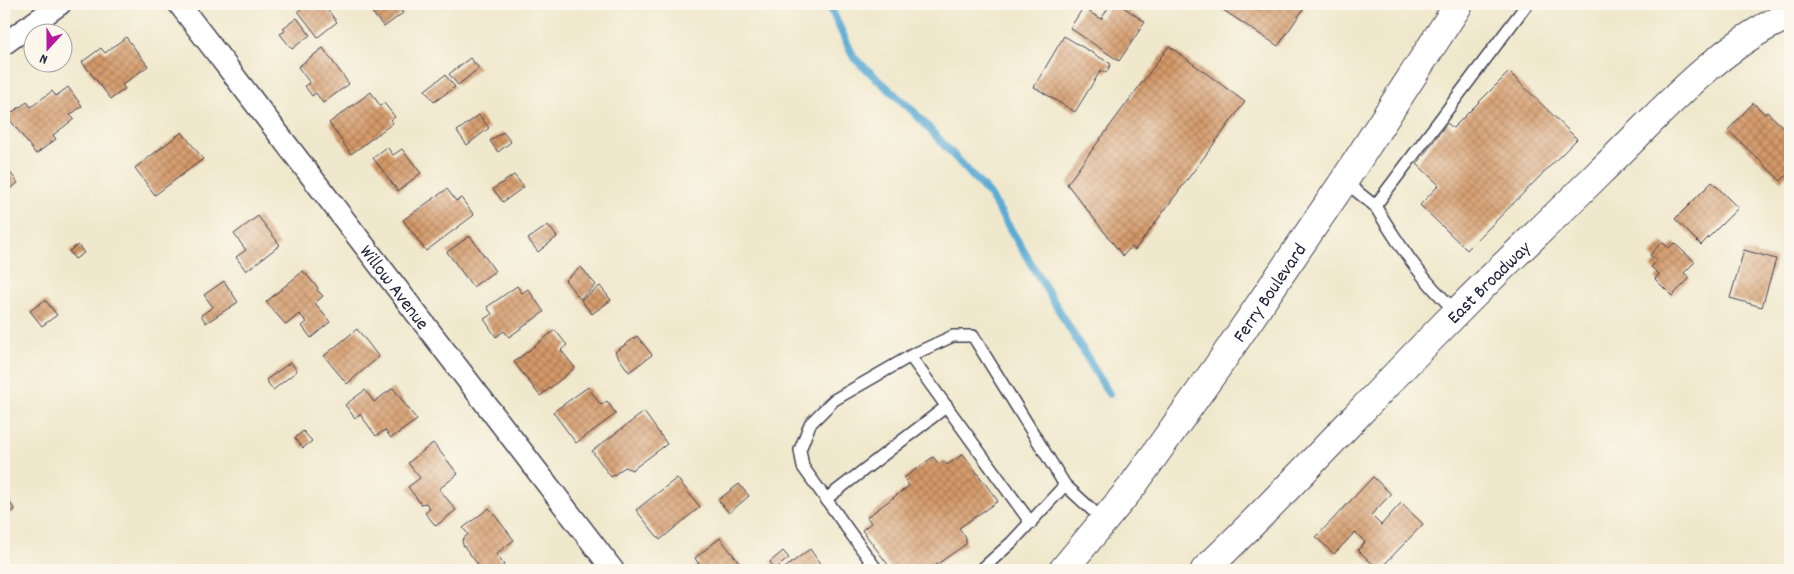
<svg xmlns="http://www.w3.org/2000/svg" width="1794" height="574" viewBox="0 0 1794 574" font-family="Dekko,sans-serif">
	<defs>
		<pattern id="building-cross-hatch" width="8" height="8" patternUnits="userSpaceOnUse" patternTransform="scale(1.25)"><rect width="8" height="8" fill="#d49968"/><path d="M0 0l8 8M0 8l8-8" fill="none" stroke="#ac7c57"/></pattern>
	</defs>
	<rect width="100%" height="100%" fill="#fbf7ec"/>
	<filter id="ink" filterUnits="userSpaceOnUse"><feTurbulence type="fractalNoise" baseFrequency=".02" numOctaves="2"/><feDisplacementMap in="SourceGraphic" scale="10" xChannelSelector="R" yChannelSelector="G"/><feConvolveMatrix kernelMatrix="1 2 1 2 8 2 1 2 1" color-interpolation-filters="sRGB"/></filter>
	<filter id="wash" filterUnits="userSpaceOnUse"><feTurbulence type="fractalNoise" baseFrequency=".0096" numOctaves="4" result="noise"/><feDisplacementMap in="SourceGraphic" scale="20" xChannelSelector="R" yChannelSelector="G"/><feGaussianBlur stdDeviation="1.12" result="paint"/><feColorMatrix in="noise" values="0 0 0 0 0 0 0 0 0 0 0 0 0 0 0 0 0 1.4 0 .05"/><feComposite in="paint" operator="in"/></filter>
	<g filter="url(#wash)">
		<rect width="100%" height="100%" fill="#f0e8cc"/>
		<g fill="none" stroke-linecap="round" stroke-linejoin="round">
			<path stroke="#5aabd5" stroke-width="8" d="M831,4V9L854,58L913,111L990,195L1109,394"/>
		</g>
		<g id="blocks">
			<path fill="url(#building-cross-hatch)" d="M307,4H323L337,22L318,37L298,11Z
				M365,4H396L403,13L384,27Z
				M1111,4H1119L1145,22L1119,61L1070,28L1083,8L1101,19Z
				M1214,4H1307L1278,46Z
				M297,18L310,35L292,49L280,34L285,31L283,28Z
				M1064,36L1111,64L1106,73L1101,70L1075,112L1034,87Z
				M126,37L148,66L122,85L125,89L111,99L82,62L101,48L105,53Z
				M1169,46L1245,102L1135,250L1131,247L1123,256L1067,184Z
				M323,48L349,84L323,103L316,93L312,96L305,86L310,83L298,67Z
				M470,58L479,68L458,85L449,74Z
				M1509,72L1577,139L1467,250L1420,205L1439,185L1417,164L1447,123L1453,128Z
				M445,75L455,87L434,102L425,90Z
				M68,87L82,106L70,115L74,119L53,135L56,139L36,154L7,116L27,102L31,107L52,91L56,96Z
				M371,92L380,106L384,103L395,117L391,120L393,123L351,154L329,123Z
				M1753,103L1765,114L1767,112L1790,134V171L1781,181L1728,130Z
				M479,115L489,128L467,145L457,131Z
				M182,132L203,159L155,195L135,168Z
				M503,132L511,142L498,152L490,141Z
				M387,147L393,155L402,149L421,173L398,191L373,158Z
				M4,164L18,183L4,193Z
				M514,175L524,187L503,202L493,189Z
				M1712,182L1738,208L1701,245L1675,219Z
				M447,189L456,201L461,198L474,215L426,251L403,220Z
				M258,216L280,245L246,271L236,257L246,250L234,234Z
				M548,225L557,237L538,252L528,239Z
				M468,237H471L495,271L473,287L447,252Z
				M1662,242L1669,248L1674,243L1695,262L1684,273L1690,278L1672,296L1655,279L1659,274L1651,267L1657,261L1650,255Z
				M78,245L84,253L75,259L69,251Z
				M1744,250L1776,259L1762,307L1730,298Z
				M581,267L596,285L580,299L565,280Z
				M303,271L318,288L317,290L323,296L315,303L330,322L311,338L302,326L307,322L299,314L286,325L266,302Z
				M224,281L238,302L206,323L201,315L213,307L204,295Z
				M517,286L522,293L528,289L544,312L509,337L504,331L496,337L484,319L492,314L487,307Z
				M600,286L611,300L592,314L581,300Z
				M46,301L57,315L42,326L30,311L42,302Z
				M357,329L379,357L347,384L324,356Z
				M555,330L567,345L561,350L575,368L540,396L514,362Z
				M637,336L652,355L629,372L615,352Z
				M291,362L297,371L273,390L266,380Z
				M588,387L601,405L607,401L616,414L576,443L553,412Z
				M393,388L417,420L391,438L385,430L376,436L360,414L355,418L345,405L365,390L374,402Z
				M644,412L667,444L632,470L625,467L611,477L592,451Z
				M303,431L312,441L303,448L295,438Z
				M433,443L458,474L439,489L456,510L436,526L425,513L430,509L426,503L421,504L408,487L420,478L408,463Z
				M963,454L998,501L959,528L966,538V544L929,570H892L862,530L871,523L867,517L909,486L904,478L933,457L939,464L944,461L947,465Z
				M1373,477L1391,494L1371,515L1381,525L1401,503L1423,524L1379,570L1358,550L1365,542L1355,532L1334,554L1316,537Z
				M677,478L700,507L660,540L636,510Z
				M739,484L749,496L729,513L718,500Z
				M6,497L15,510L4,518V498Z
				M489,508L514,540L496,554L504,565L498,570H473L479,566L463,545L462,540L468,534L463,528Z
				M720,538L745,570H691L699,564L695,558Z
				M810,549L823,568L820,570H782Z
				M783,551L789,558L775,569L770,562Z"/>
		</g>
	</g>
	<g filter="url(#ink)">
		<use href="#blocks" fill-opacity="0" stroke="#414051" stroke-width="1"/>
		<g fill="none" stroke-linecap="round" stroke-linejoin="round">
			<g stroke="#414051" stroke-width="14">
				<path id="lane" d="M1344,181L1375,206L1527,4
					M1375,206C1399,245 1423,282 1457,312
					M910,356L1031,523
					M826,499L947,406
					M877,570L803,467L800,450L810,424L834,400L914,354L953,336H973L1065,485L1104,521
					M981,570L1012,542L1065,485"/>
			</g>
			<g stroke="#414051" stroke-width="24">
				<g id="street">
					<path id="s1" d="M179,4L613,570"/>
					<path d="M4,44L60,4"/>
				</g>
			</g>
			<g stroke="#414051" stroke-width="30">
				<g id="secondary">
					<path id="s2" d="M1063,570L1131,488L1218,366L1344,181L1459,4"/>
					<path id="s3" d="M1205,570C1292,487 1372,397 1458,311C1504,264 1553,219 1600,172C1655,119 1719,44 1790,15"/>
				</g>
			</g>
			<use href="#lane" stroke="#fff" stroke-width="11"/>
			<use href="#street" stroke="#fff" stroke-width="21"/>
			<use href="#secondary" stroke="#fff" stroke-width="28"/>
		</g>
	</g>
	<g text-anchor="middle" stroke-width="4" stroke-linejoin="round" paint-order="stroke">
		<g font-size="19" fill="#22223b" stroke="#fbf7ec">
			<text dy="7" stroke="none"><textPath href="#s3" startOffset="404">East Broadway</textPath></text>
			<text dy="7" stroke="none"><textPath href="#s1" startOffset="356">Willow Avenue</textPath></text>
			<text dy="7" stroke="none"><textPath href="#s2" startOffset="346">Ferry Boulevard</textPath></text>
		</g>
	</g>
	<rect width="1794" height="574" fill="none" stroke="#fbf7ec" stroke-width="20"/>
	<g transform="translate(48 48) rotate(201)"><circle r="24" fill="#fbf7ec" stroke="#a4a2a5"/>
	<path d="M0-4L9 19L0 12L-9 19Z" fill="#b5179e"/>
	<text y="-8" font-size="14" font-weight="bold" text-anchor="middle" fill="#22223b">N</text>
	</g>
</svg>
